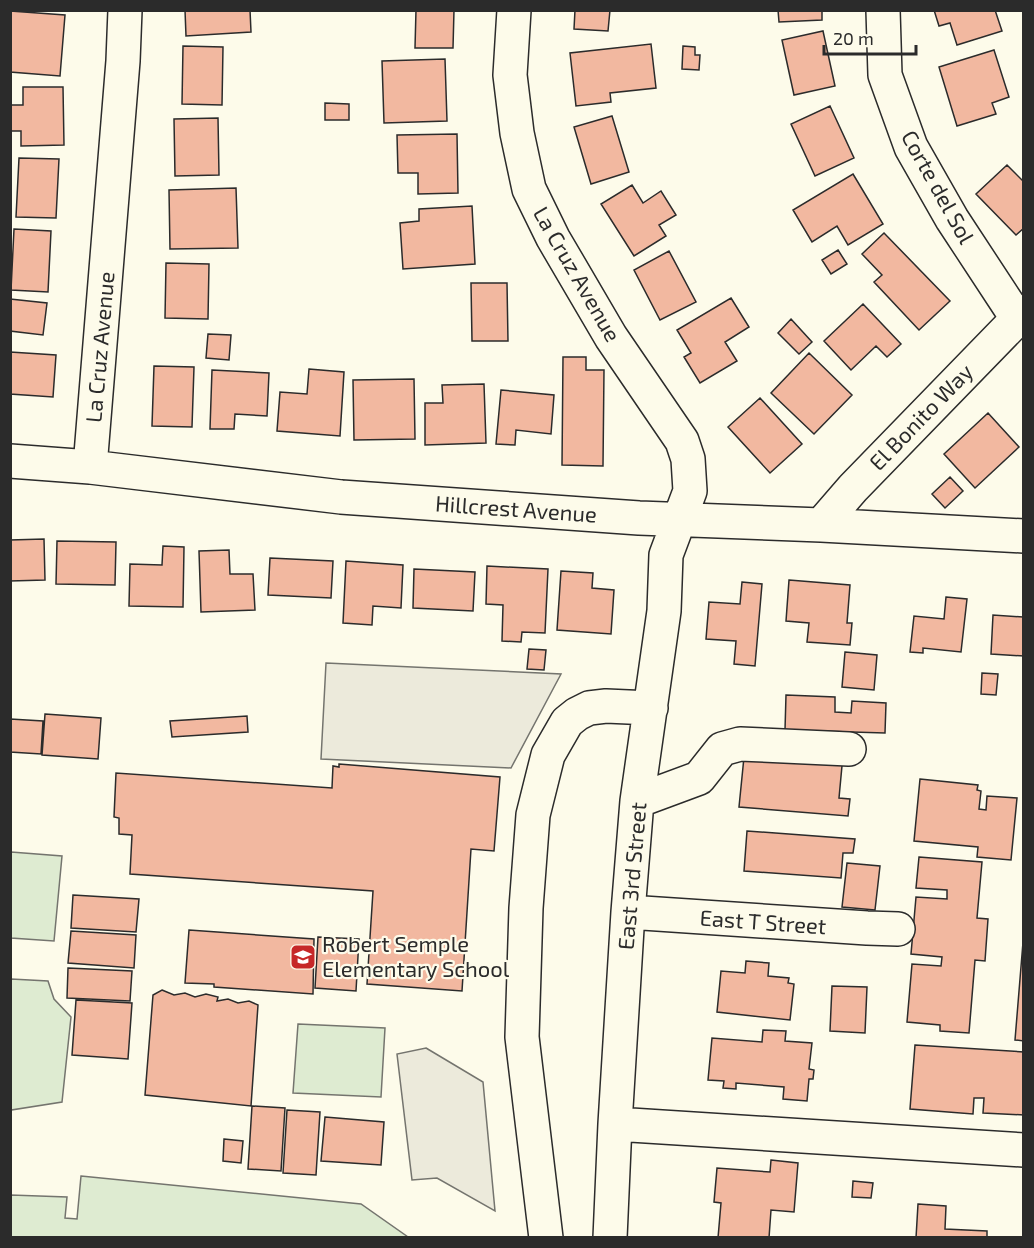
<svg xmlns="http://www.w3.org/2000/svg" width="1034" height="1248" viewBox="0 0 1034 1248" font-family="'Exo 2',sans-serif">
	<rect width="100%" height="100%" fill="#fdfbea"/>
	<path fill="#deebd1" stroke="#74746e" stroke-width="1.5" d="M11,852L62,856L54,941L11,938Z
		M11,979L48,981L54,999L71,1017L62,1102L11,1110Z
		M298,1024L385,1028L381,1097L293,1093Z
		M81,1176L361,1204L408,1237H11V1195L67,1197L65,1218L77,1219Z"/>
	<path fill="#eceadb" stroke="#74746e" stroke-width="1.5" d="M326,663L561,674L511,768L321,759Z
		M426,1048L483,1082L495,1211L437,1178L412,1180L397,1054Z"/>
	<path fill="#f2b8a0" stroke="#2b2b2b" stroke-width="1.5" d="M185,10H250L251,32L186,36Z
		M416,10H454L453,48H415Z
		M575,10H610L608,31L574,29Z
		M778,10H822V20L779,22Z
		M934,10H995L1002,31L957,45L950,23L939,26Z
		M10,11L65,15L60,76L10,72Z
		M823,31L835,86L794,95L782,40Z
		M651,44L656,88L610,93L611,102L576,106L570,53Z
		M183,46L223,47L222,105L182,104Z
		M683,46L695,47V55H700L699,70L682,69Z
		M994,50L1009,97L992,103L996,114L957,126L939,67Z
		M445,59L447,121L384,123L382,61Z
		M23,87H63L64,145L21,146V131H10V105H23Z
		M325,103L349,104V120H325Z
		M830,106L854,158L815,176L791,124Z
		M612,116L629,172L591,184L574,127Z
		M218,118L219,175L175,176L174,119Z
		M457,134L458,193L418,194V173H398L397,135Z
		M19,158L59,159L56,218L16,217Z
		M1007,165L1024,182V228L1016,235L976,194Z
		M853,174L883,224L848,245L837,226L812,242L793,210Z
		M632,185L643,203L661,191L676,215L659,225L666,236L634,256L601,204Z
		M236,188L238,248L170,249L169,190Z
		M472,206L475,264L403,269L400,223L419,221V209Z
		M14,229L51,231L48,292L11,290Z
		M884,233L950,301L919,330L874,282L882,275L862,254Z
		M838,250L847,264L831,274L822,260Z
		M669,251L696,302L660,320L634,270Z
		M166,263L209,264L208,319L165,318Z
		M471,283H507L508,341H472Z
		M731,298L749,327L725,342L737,361L700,383L684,357L691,353L677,330Z
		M10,299L47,303L43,335L10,331Z
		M863,304L901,344L887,357L876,346L851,370L824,341Z
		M791,319L812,342L799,354L778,333Z
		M208,334L231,335L229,360L206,358Z
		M10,352L56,355L53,397L10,394Z
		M809,353L852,395L814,434L771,393Z
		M563,357H586V370H604L603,466L562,465Z
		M154,366L194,367L192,427L152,426Z
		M309,369L344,372L340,436L277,431L280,392L307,394Z
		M212,370L269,373L267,416L235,414L234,429H210Z
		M414,379L415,439L354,440L353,380Z
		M484,384L486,443L425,445V403H443L442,385Z
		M501,390L554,395L551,434L516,430L515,445L496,444Z
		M760,398L802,444L770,473L728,427Z
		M988,413L1019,447L975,488L944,454Z
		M950,477L963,491L945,508L932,494Z
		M44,539L45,580L10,581V540Z
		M57,541L116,542L115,585L56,584Z
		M163,546L184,547L183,607L129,606L130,564L162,565Z
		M229,550L230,574H253L255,610L201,612L199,551Z
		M270,558L333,561L331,598L268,595Z
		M346,561L403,565L401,608L373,606L372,625L343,623Z
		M487,566L548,569L545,633L522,632L521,642L502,641L503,605L486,604Z
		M414,569L475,572L473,611L413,608Z
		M561,571L593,573L592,588L614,590L611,634L557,630Z
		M789,580L850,585L847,623H852L850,645L807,642L809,623L786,621Z
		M742,582L762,584L755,666L734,664L736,641L706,639L709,602L740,604Z
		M946,597L967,599L961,652L923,648V653L910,652L914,616L944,619Z
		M1024,613V656L991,654L993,615L1023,617Z
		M529,649L546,650L544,670L527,669Z
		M845,652L877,655L874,690L842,687Z
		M982,673L998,674L996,695L981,694Z
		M786,695L835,697V712L851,713L852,701L886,703L885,733L785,730Z
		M45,714L101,718L98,759L42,755Z
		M247,716L248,732L172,737L170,721Z
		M10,719L43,721L41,754L10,752Z
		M745,747L843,755L839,798L850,799L848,816L739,807Z
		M339,764L500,777L494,851L471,849L462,991L367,984L373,891L130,874L132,835L119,834V818L114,817L116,773L332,788L333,766L339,767Z
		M920,779L978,785L977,790L981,791L979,809L986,810L987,796L1017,798L1011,860L977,857L978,847L914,841Z
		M747,831L855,839L853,853H843L841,878L744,871Z
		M919,857L982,862L977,918L988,919L985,961L975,960L969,1033L940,1031V1025L907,1022L912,964L941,966L942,957L911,954L916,897L947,899V890L916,888Z
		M847,863L880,866L875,910L842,907Z
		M73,895L139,899L136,932L71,928Z
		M189,930L314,939L313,994L214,987V984L185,983Z
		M1024,930V1041L1015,1040Z
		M71,931L136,935L134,968L68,963Z
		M318,937L359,939L356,991L315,988Z
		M746,961L769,963L768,976L789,978L788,983L794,984L790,1020L717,1012L721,971L745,973Z
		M68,968L132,971L130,1001L67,998Z
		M832,986L867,987L865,1033L830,1031Z
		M162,990L174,995L185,993L195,997L206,994L218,997L217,1001L228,999L238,1003L249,1001L258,1005L251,1106L145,1095L153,995Z
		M76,1000L132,1003L128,1059L72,1055Z
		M763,1030L786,1031L785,1041L812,1043L809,1069L814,1070L813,1079H809L807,1101L783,1099L784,1087L736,1083V1089L723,1088L724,1081L708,1080L712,1038L762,1042Z
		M915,1045L1024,1052V1115L983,1113L984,1098H974L973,1114L910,1109Z
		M252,1106L285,1108L281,1171L248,1169Z
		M287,1110L320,1112L316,1175L283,1173Z
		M325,1117L384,1122L381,1165L321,1161Z
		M224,1139L243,1141L241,1163L223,1161Z
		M771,1160L798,1163L794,1212L771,1210L769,1238H718L721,1203L714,1202L717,1168L770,1172Z
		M853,1181L873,1183L871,1198L852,1197Z
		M918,1204L946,1206L945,1229L987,1231V1238H916Z"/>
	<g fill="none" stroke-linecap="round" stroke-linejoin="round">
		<g stroke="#2b2b2b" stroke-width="36">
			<path id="minor" d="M514,10L510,75L517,133L529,189L553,238L611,337L682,441L688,459L690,491L666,555L664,611L637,801L628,912L615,1124L610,1238
				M883,10L885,75L911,147L952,219L1017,318
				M10,461L90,467L341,497L639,518L821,525L1024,536
				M90,467L123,61L125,10
				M821,525L853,488L1024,312
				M637,801L699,778L722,749L740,744L849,749
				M628,912L867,928L898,929
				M615,1124L1024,1150
				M546,1238L522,1037L526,908L533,815L548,755L567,722L577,714L589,708L606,706L651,708"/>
		</g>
		<use href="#minor" stroke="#fdfbea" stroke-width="33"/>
	</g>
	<defs>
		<g id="school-square" transform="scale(1.35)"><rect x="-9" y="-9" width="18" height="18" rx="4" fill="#c62828" stroke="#fdfbea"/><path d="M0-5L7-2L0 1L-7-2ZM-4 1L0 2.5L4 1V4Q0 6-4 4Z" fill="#fff"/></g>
	</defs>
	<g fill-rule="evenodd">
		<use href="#school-square" x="303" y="957"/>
	</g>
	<g text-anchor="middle" stroke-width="4.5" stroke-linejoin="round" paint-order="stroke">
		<g font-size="22" fill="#2b2b2b" stroke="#fdfbea">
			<text transform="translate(938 187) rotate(61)" y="8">Corte del Sol</text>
			<text transform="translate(577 274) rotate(60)" y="8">La Cruz Avenue</text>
			<text transform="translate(100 347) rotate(-85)" y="8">La Cruz Avenue</text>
			<text transform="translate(921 417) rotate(-46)" y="8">El Bonito Way</text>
			<text transform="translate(516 509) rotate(4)" y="8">Hillcrest Avenue</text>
			<text transform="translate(632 876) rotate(-85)" y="8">East 3rd Street</text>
			<text transform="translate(763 922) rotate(4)" y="8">East T Street</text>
		</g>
		<g font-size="22" fill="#2b2b2b" stroke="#fdfbea" text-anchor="start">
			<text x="322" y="952">Robert Semple<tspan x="322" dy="25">Elementary School</tspan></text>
		</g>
	</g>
	<rect width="1034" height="1248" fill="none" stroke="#2b2b2b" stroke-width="24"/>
	<path d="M824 45v9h92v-9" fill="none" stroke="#2b2b2b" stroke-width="3"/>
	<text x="833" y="45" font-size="18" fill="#2b2b2b" stroke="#fdfbea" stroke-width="4.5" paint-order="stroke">20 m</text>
</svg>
